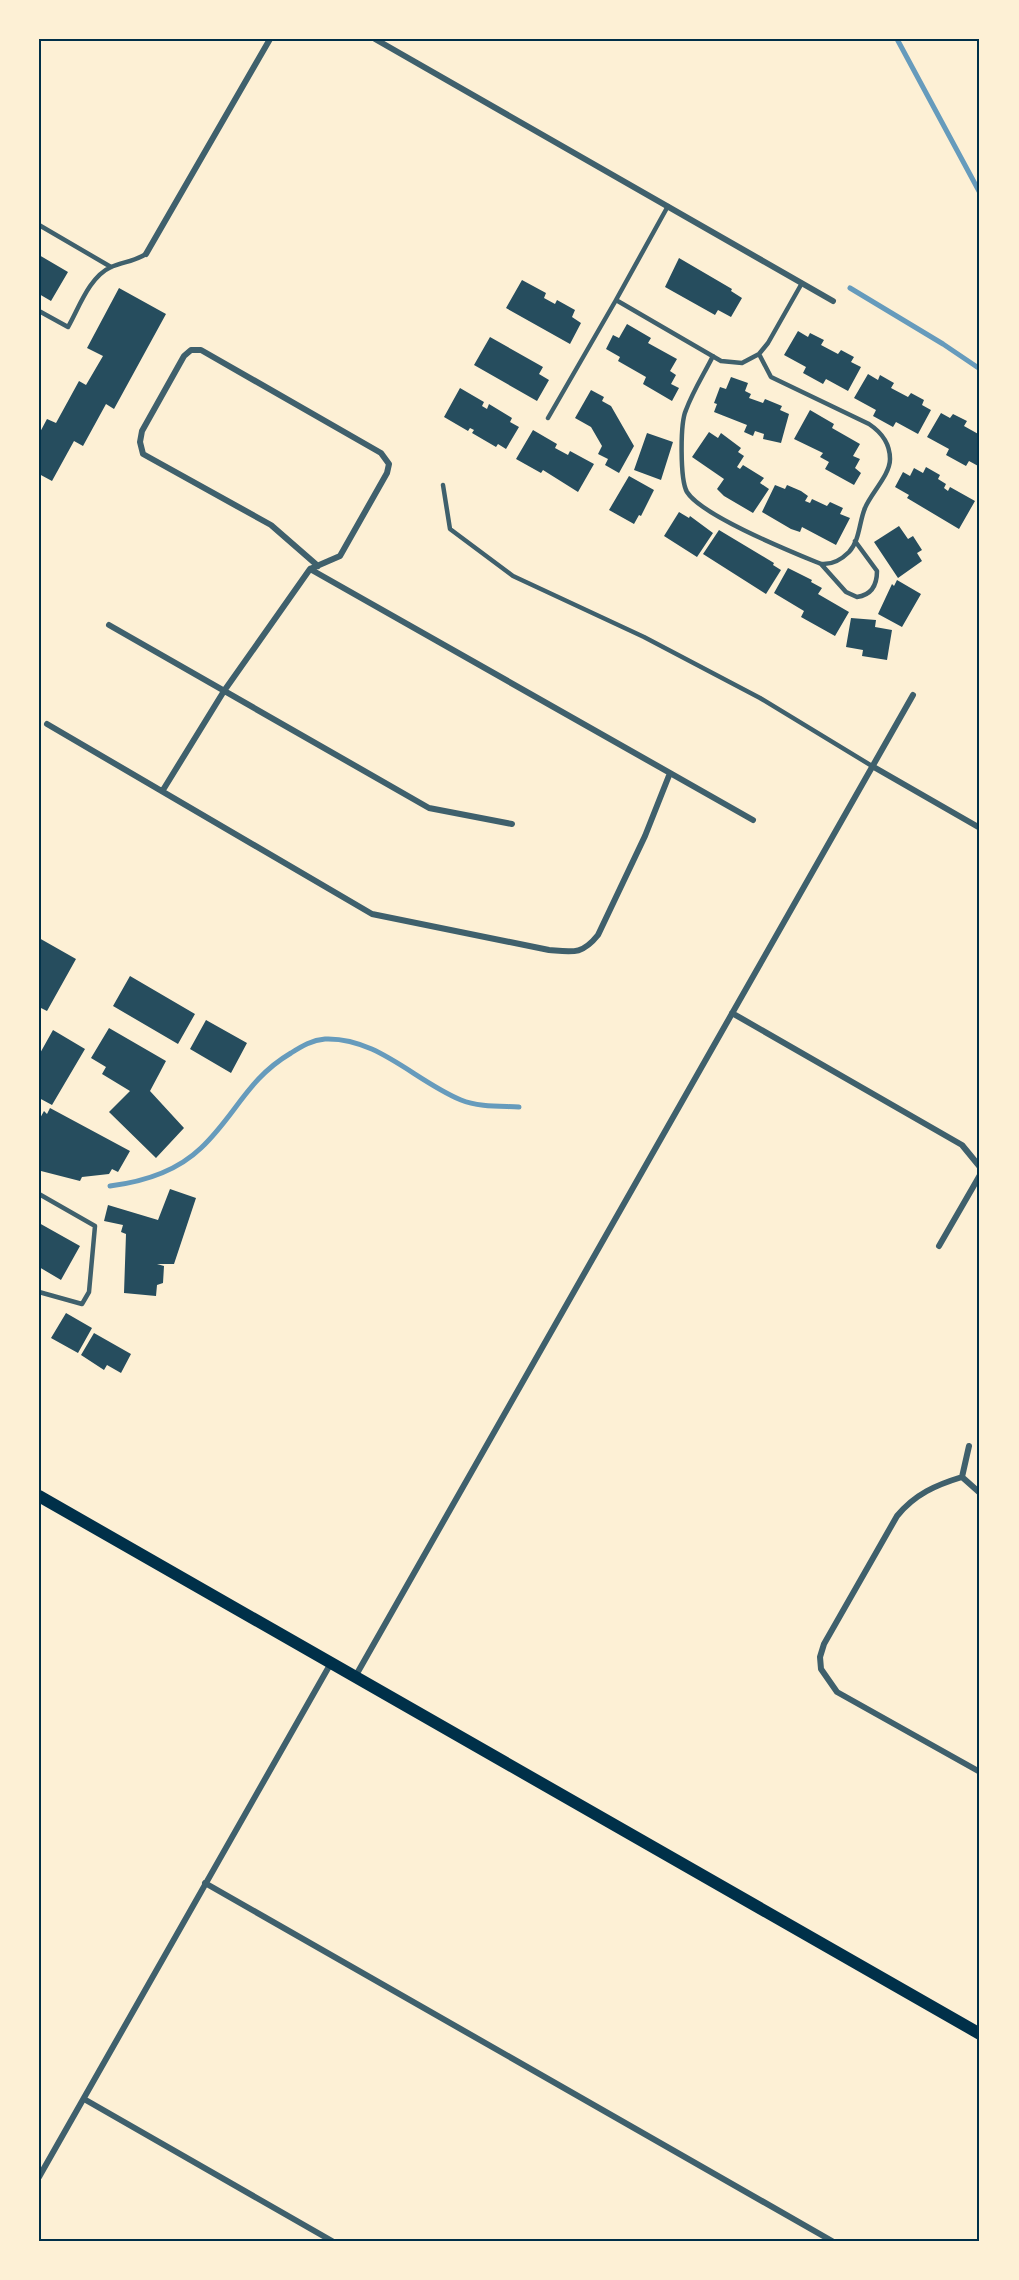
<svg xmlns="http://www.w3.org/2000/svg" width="1019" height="2280" viewBox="0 0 1019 2280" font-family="Signika,sans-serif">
	<rect width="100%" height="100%" fill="#fdf0d5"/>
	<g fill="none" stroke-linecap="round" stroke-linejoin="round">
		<path stroke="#669bbc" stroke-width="5" d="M897,39L980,193
			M850,288L943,344L980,369
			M980,543V562
			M110,1186C142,1182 177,1171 201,1148C236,1115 247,1079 291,1053C302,1046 312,1040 325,1039C377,1037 415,1081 461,1100C478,1107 501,1106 519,1107"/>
	</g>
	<path fill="#264d5e" d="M39,255L68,272L51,301L39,294Z
		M679,258L732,289L731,291L742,298L731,317L718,310L715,315L665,287Z
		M522,280L546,293L544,298L555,304L557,300L575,310L572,317L581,323L570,344L506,308Z
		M119,288L166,314L114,409L106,404L83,446L74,441L52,481L39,474V434L47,419L56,423L79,381L86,385L103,356L87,348Z
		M627,324L651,338L648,343L677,359L670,371L676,375L671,384L679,388L672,401L643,384L646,377L618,361L620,357L606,349L613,335L619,338Z
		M798,331L808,337L810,333L824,340L821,345L838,354L841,350L854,357L851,362L861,367L848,391L826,379L823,384L803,373L806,367L784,355Z
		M490,337L543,367L539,374L549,380L537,401L474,365Z
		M868,374L878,380L880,375L894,383L891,388L908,397L911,393L924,400L922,405L931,410L918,434L896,422L893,427L873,416L876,410L854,398Z
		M731,377L748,383L745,391L751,394L749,398L763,403L765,399L782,406L780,410L789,414L781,443L763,439L764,434L755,431L753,436L744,432L747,425L714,412L717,404L714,403L720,387L726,389Z
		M460,388L484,402L482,406L487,409L489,404L512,418L510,422L519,427L506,449L498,444L496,447L472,433L474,430L470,428L468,431L444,417Z
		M591,390L604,397L602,401L611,406L634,446L619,473L605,465L608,459L598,454L602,446L591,427L575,418Z
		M810,410L834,424L832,428L860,444L853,456L860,459L855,468L861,473L854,485L825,469L829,462L820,457L823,453L794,439Z
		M941,413L950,418L953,414L967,421L964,426L980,435V467L969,461L966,466L946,455L949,449L927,437Z
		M533,430L557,444L555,448L568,455L570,451L594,464L578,492L543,470L541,473L516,459Z
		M709,432L718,438L721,433L741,448L738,452L744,456L737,467L740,469L743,465L764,478L760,483L769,489L753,513L724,496L717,489L724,479L692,457Z
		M647,433L673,442L661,480L634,470Z
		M926,467L940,475L938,479L946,484L944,488L948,491L950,487L975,501L959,529L907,498L909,495L895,487L903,472L910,476L914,468L923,473Z
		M629,476L654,490L641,516L639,515L634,524L609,510Z
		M775,485L785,489L787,485L801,491L808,496L805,501L810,503L812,499L827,506L830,502L843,508L840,514L850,518L836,545L802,527L800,532L791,529L762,512Z
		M679,512L689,518L690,516L713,533L697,557L664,536Z
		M899,526L908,539L913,536L922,550L917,553L922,561L898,578L874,542Z
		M719,530L774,563L773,565L781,570L766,594L703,554Z
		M788,568L812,580L811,582L822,588L818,594L849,612L835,636L801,617L804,611L774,593Z
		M897,580L921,594L902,627L878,614L892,584L894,586Z
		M851,618L876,620L875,627L892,630L887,660L862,656L863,650L846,647Z
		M39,938L76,959L47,1011L39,1007Z
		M130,976L195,1014L178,1044L113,1006Z
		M206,1020L247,1043L231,1073L190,1049Z
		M109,1028L166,1061L150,1091L184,1128L156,1158L109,1112L130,1091L102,1074L106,1067L91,1058Z
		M53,1030L85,1049L52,1105L39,1098V1055Z
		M50,1108L130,1151L118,1172L112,1169L109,1174L82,1177L80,1181L41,1171L39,1174V1120L44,1111L47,1114Z
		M170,1189L196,1198L174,1264H157L164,1266L163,1283L157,1285L156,1296L124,1293L126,1234L121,1232L123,1225L104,1221L108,1205L158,1220Z
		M39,1223L80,1246L61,1280L39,1267Z
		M66,1313L92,1328L78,1353L51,1338Z
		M94,1333L131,1354L121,1373L107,1365L104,1370L81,1355Z"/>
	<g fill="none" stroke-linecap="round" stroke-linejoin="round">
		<path stroke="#3f606c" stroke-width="4.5" d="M668,206L616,300L721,361L742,363L759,354L768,343L802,283
			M39,225L111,267
			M39,311L68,327C79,308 89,277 111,267C123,262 135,261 146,254
			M713,356C704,374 693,391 686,410C680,423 680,480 687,492C702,516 792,552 821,564C832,565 841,560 849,552C860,540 859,522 865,508C871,493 890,475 890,459C890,444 881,432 869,424L771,377L759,354
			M548,418L616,300
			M443,485L450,529L513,576L644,637L760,698L872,766
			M821,564L846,592L857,597C872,595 877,585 877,571L855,541
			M39,1194L95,1226L89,1292L82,1304L39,1292"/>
		<path stroke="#3f606c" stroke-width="6" d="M375,39L833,301
			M146,254L270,39
			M310,569L753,820
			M109,625L429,808L512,824
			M47,724L372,914L549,950C573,952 582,955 598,935L645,836L670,773
			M872,766L980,828
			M163,790L224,691L310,569L340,556L387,473L389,464L381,453L201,350H191L184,356L142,431L140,442L143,454L271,525L318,566
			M732,1013L962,1145L980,1167
			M939,1246L980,1175
			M969,1446L962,1477L980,1493
			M962,1477C936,1485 915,1494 897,1516L824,1644L820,1657L821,1669L837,1692L980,1772
			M355,1677L913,695
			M205,1883L832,2241
			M84,2099L332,2241
			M39,2177L331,1663"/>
		<path stroke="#003049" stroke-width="12" d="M39,1496L980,2034"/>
	</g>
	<rect width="1019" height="2280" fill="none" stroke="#fdf0d5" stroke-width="81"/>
	<rect x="40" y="40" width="938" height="2200" fill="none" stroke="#003049" stroke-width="2"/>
</svg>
